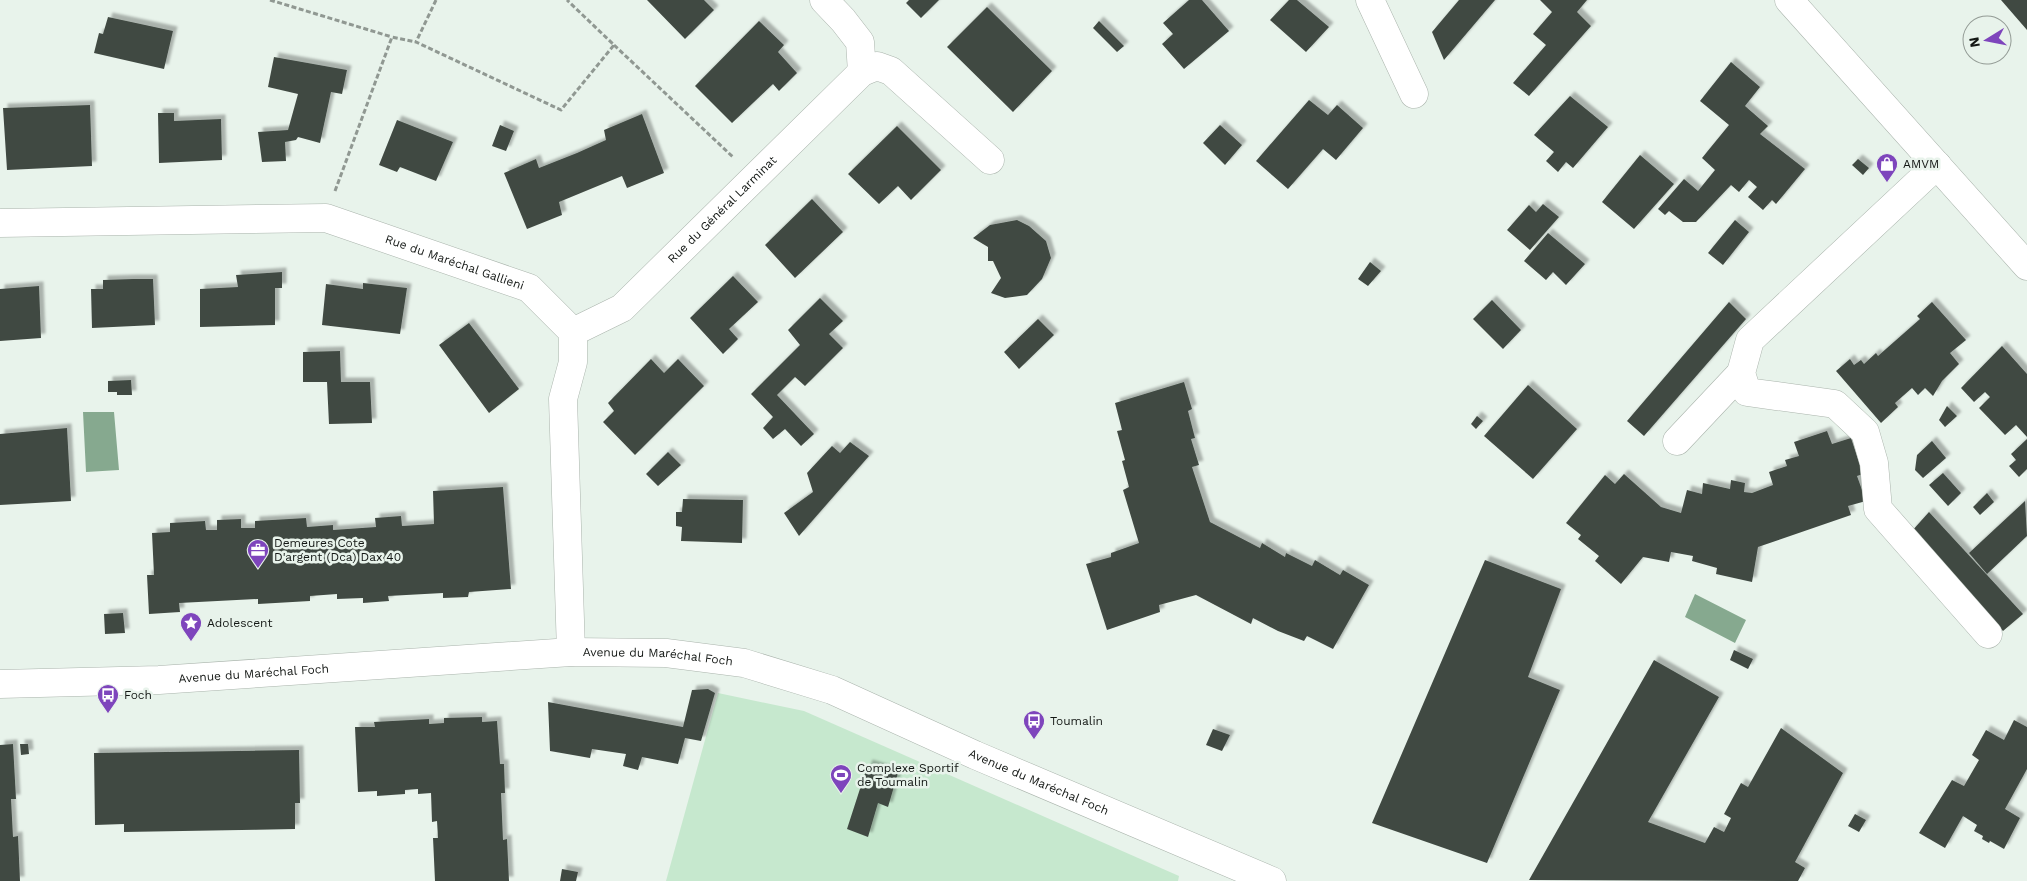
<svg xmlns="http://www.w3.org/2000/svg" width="2027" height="881" viewBox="0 0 2027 881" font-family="'Work Sans',sans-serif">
	<defs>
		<filter id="shadow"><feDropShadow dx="4.5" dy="-4.5" stdDeviation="1" flood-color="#0004"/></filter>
	</defs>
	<rect width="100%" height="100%" fill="#e8f3eb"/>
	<path fill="#c6e8ce" d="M718,693L804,711L1179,876L1178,881H666Z"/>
	<path fill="#86a98f" d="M83,412H114L119,470L86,472Z
		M1695,594L1746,620L1735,643L1685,617Z"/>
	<path fill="#414a43" filter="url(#shadow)" d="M647,0H704L714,10L685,39Z
		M909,0H939L921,18L906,3Z
		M1189,0H1202L1229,31L1184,69L1162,44L1173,34L1163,23Z
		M1289,0H1297L1329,27L1306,52L1270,20Z
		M1459,0H1495L1444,60L1432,32Z
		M1540,0H1587L1577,12L1591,26L1529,96L1513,83L1546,45L1533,34L1552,12Z
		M2001,0H2027V30Z
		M987,7L1052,71L1013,112L947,47Z
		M108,17L173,31L164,69L94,53L99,33L103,34Z
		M759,21L784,45L778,52L797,73L779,91L773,84L732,123L695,86Z
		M1099,21L1124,46L1117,52L1093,28Z
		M274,57L347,70L342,94L331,92L320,143L298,137L296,140L285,142L286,161L262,162L258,132L288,130L298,94L268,87Z
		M1731,62L1760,87L1745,106L1768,126L1760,134L1805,169L1776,204L1772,200L1763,210L1748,197L1757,187L1749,180L1739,192L1731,185L1696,222H1683L1669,211L1665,215L1658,209L1684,179L1698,191L1715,170L1702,158L1729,125L1700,101Z
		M1570,96L1608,127L1573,168L1566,162L1558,172L1546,161L1554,152L1534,135Z
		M1309,100L1328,115L1337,105L1363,128L1336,160L1323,149L1288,189L1256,161Z
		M90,105L92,166L7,170L3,108Z
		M158,113H174V121L221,119L222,160L159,163Z
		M642,114L664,173L627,188L622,176L559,202L562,215L527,229L504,173L536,159L539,168L577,153L606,140L604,130Z
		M397,120L453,142L436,181L400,167L397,172L379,165Z
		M500,125L514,131L506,151L492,146Z
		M1220,125L1242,145L1225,165L1203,143Z
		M897,126L941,170L911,200L898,186L879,204L848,174Z
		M1640,155L1674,184L1634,229L1602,202Z
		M1858,159L1869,168L1863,175L1852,165Z
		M812,199L843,232L795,278L765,245Z
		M1543,204L1559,217L1530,250L1507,230L1529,205L1536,212Z
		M1017,220L1029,226L1046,241L1051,258L1042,279L1027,295L1005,298L991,293L1001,278L993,261H988V247L973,238L990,225Z
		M1735,220L1749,232L1723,265L1708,253Z
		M1548,233L1585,264L1566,285L1553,272L1546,280L1524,261Z
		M1370,262L1381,271L1368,286L1358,279Z
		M282,272V288H275V325L200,327V289L238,287L236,275Z
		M733,276L758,302L729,329L738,339L723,354L690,318Z
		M133,279H153L155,325L92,328L91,289H103V280Z
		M363,283L407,288L400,334L322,325L326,284L363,289Z
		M39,286L41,338L0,341V289Z
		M820,298L843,321L829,334L843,348L805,386L795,377L777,395L814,434L801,446L785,429L773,439L763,428L773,417L751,394L800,345L788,330Z
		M1492,300L1521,330L1503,349L1473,319Z
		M1729,302L1746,319L1644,436L1627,421Z
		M1932,302L1966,340L1950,353L1959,364L1942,381L1933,396L1925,388L1918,395L1912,388L1895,403L1898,407L1881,423L1836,371L1850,359L1854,365L1861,360L1864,364L1876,353L1878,356L1920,319L1917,316Z
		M1038,319L1054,335L1019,369L1004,352Z
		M469,323L519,389L489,413L439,345Z
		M2002,346L2027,374V437L2016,425L2005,435L1979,408L1990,397L1985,392L1974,402L1961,388Z
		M340,351L341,382H370L372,423L329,424L327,382H303V352Z
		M651,359L664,373L678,359L704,386L635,455L603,422L614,411L608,403Z
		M131,380L132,395H117V392H108V381Z
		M1184,382L1192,409L1188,411L1195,438L1191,439L1199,465L1192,467L1210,522L1260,548L1262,543L1285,557L1286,553L1312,566L1315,560L1340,575L1343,570L1369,585L1333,649L1307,636L1304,641L1278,631L1253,618L1251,624L1196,595L1159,605L1160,612L1107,630L1086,564L1111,557V553L1139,543L1123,490L1129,487L1122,461L1125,460L1117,431L1122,430L1115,403Z
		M1528,385L1577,429L1533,479L1484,436Z
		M1947,406L1957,416L1945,427L1939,420Z
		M1477,416L1483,421L1476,429L1471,424Z
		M67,428L71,501L0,505V434Z
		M1827,431L1832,444L1851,438L1863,474L1857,476L1866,501L1848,506L1851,515L1758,547L1752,582L1716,574L1717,568L1692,561L1693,556L1671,552L1669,562L1643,557L1621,584L1595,561L1599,556L1578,539L1581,535L1566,523L1605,475L1615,484L1624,474L1661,507L1681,513L1687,490L1702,494L1703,483L1730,489L1731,480L1745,483L1744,492L1752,493L1773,485L1769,472L1787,466L1785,460L1799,456L1794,442Z
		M2027,439V469L2019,477L2009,466L2016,460L2011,454Z
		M1932,441L1946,458L1923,478L1915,470L1917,455Z
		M850,442L869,456L799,536L784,513L813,492L807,473L832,446L840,453Z
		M668,452L681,465L658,486L646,474Z
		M1943,473L1961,493L1948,506L1929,485Z
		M503,487L511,589L469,592L468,597L443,598V593L388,596L389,601L363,603V598L337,599V594L310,596V601L258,604V599L179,603L180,612L149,614L147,575H154L152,533L170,532V523L205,521L206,530H217V520L241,519V528H255V521L306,518L307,527L333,525V530L376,527L375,518L401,516L402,526L434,524L433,491Z
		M1987,493L1994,502L1980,515L1973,507Z
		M683,499L743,500L742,543L681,541L682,527L676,526V512H682Z
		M2025,501L2027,536L1987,574L1969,553Z
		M1929,512L2023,614L2003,631L1911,532Z
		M1485,560L1561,589L1528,677L1560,690L1487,863L1372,823Z
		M123,613L125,633L105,634L104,614Z
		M1734,650L1753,659L1748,669L1730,660Z
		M1654,660L1719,697L1648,822L1705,843L1714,827L1724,832L1731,818L1724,814L1741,783L1748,787L1781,728L1843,773L1795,862L1805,868L1798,881L1529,880Z
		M708,689L715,693L701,741L685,738L678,764L642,757L638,770L623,766L626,754L592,749L590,758L550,751L548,702L683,727L692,690Z
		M482,717V722L497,721L500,764H504L505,793H501L503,840L507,839L509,881H435L433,838H438L437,821L432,822L431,793L418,794V789L405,790V794L377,796V791L358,792L355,727H375L374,722L429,719V724L444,723V718Z
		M2014,720L2027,727V769L2005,809L2020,818L2004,849L1990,841L1989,843L1982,839L1983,836L1974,831L1977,825L1963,816L1945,848L1919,833L1952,780L1964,786L1979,760L1972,755L1986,730L2004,740Z
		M1213,729L1230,735L1222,751L1206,745Z
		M13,744L16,799H11L13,837L18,836L20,881H0V745Z
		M20,744H28L29,754L21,755Z
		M299,750L300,803H295V829L124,832V824L95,825L94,753Z
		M868,764L898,773L888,807L878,803L868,837L847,829Z
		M1855,814L1866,820L1859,832L1848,826Z
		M562,869L578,872L576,881H560Z"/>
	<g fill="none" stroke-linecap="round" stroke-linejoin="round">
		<g stroke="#aab4ac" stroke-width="29">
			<g id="minor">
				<path d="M824,0L843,20L860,42L862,72L877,66L891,71L990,160"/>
				<path d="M1370,0L1414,94"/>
				<path d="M1937,165L1750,340L1741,373L1747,392L1835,404L1865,432L1874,463L1878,509L1988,634"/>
				<path id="s1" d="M0,223L326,218L529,288L573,332V362L563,399L571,652"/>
				<path id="s2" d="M573,332L622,308L862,72"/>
				<path d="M1677,441L1741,373"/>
			</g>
		</g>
		<g stroke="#aab4ac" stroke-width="29">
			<g id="major">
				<path d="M1789,0L2027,266"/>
				<path id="s3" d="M0,684L159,680L571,652L666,653L744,663L832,690L975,755L1272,881"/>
			</g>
		</g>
		<path stroke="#909892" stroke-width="3" stroke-dasharray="5 2.5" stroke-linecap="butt" d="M270,0L392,37
			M436,0L416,42L561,110L614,45L567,0
			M614,45L734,158
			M335,191L392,37L416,42"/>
		<use href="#minor" stroke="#fff" stroke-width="28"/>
		<use href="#major" stroke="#fff" stroke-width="28"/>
	</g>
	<defs>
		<g id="shop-pin" transform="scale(1.125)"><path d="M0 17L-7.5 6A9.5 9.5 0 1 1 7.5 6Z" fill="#7e45bc" stroke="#e8f3eb"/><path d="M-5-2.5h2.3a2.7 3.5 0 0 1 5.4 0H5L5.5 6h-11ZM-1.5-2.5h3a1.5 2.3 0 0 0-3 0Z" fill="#fff"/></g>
		<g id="office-pin" transform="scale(1.125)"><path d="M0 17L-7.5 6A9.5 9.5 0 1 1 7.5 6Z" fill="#7e45bc" stroke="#e8f3eb"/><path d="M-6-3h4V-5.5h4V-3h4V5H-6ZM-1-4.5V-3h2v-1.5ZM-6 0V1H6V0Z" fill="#fff"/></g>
		<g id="sight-pin" transform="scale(1.125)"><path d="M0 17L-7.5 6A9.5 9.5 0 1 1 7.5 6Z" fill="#7e45bc" stroke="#e8f3eb"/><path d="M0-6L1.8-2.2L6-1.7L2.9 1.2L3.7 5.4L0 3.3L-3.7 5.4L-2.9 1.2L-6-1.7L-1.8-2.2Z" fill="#fff"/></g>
		<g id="bus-pin" transform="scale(1.125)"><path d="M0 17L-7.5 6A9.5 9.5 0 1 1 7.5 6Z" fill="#7e45bc" stroke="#e8f3eb"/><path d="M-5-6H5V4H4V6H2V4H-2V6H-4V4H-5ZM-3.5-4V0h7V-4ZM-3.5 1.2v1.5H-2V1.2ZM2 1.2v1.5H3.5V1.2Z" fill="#fff"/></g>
		<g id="stadium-pin" transform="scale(1.125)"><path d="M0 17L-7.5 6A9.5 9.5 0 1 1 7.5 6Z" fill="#7e45bc" stroke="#e8f3eb"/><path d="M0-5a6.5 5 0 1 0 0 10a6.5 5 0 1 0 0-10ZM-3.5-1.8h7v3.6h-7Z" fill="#fff"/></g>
	</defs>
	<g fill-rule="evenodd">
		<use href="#shop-pin" x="1887" y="164"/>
		<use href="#office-pin" x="258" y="550"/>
		<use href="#sight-pin" x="191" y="623"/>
		<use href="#bus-pin" x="108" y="695"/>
		<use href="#bus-pin" x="1034" y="721"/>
		<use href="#stadium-pin" x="841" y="775"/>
	</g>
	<g text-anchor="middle" stroke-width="5" stroke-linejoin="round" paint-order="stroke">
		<g font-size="12" fill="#131714" stroke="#e8f3eb" text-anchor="start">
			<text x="1903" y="168">AMVM</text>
			<text x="274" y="547">Demeures Cote<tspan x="274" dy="14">D'argent (Dca) Dax 40</tspan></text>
			<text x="207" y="627">Adolescent</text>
			<text x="124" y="699">Foch</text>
			<text x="1050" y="725">Toumalin</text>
			<text x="857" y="772">Complexe Sportif<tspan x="857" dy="14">de Toumalin</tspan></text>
		</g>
		<g font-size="12" fill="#131714" stroke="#e8f3eb">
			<text dy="4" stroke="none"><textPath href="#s2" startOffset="195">Rue du Général Larminat</textPath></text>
			<text dy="4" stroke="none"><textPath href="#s1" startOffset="462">Rue du Maréchal Gallieni</textPath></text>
			<text dy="4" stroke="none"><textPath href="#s3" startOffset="659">Avenue du Maréchal Foch</textPath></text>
			<text dy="4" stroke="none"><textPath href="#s3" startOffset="254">Avenue du Maréchal Foch</textPath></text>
			<text dy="4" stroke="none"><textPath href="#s3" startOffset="1064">Avenue du Maréchal Foch</textPath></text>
		</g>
	</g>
	<g transform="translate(1987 40) rotate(260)"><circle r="24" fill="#e8f3eb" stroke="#939b95"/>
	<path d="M0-4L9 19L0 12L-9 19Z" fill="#7e45bc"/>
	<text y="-8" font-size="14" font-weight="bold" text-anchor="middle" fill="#131714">N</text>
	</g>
</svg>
